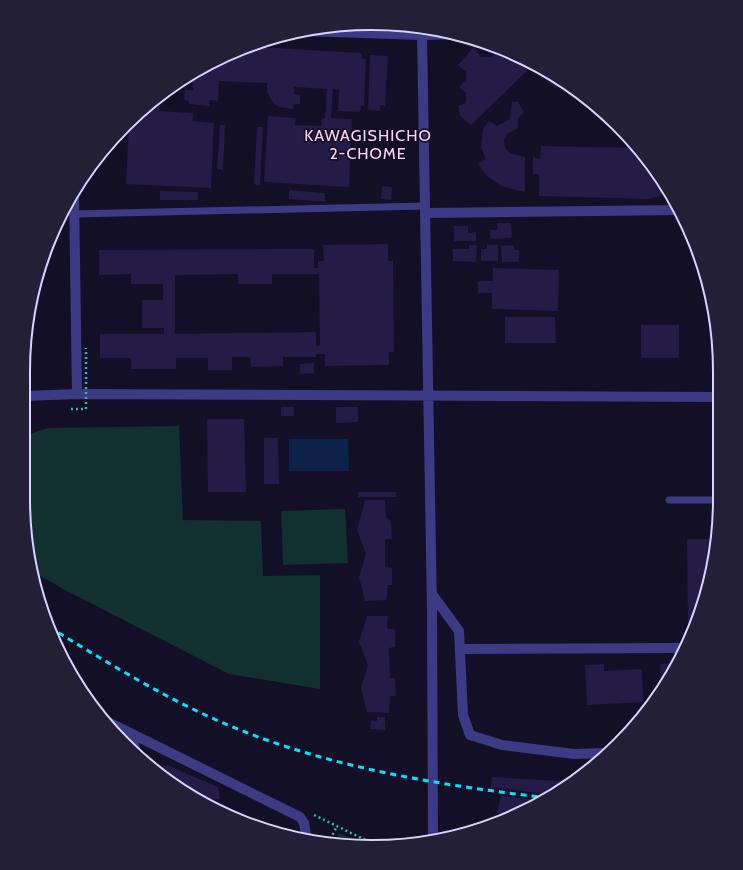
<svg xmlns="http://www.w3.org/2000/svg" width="743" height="870" viewBox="0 0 743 870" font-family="Cabin,sans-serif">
	<rect width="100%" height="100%" fill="#130f26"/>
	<path fill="#12302f" d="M179,426L183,520L261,521L263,576L320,575V689L229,674L67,591L33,572L23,498L24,436L48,428Z
		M345,509L348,563L283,565L281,511Z
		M339,833L366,845L326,844L334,842Z"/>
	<path fill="#0c2248" d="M289,439H348L349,471H289Z"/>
	<path fill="#241b47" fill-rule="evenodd" d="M474,47L481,57H491L499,50L505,56L516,55L525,59L562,81L556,89L532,66L471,125L460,116L458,106L466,103V93L459,87L466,80V72L458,65Z
		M244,48H277L361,53L362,59H366L364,106L361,105L360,112L338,111L339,90L333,89L331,118L352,119L349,187L264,182L268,116L296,118L295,125L321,126L322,118H325L327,89L294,87V94L300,95V104H294L293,109L279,107L273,103L267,91V83L219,81L218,101L210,100L209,106L189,104V101L184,100L185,90H193V83L180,82L197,70Z
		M370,55L388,56L385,106L380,105V111L368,110Z
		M159,97V111L193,113L192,121L214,123L211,188L126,184L129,123L141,111H153L154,101Z
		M512,102H518L524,112L518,118V128L508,133L504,140L505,148L510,153L525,157V192L501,186L487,176L478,164L486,159L481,148L483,129L489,121L497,126L510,119Z
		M220,125H225L223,170L217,169Z
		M257,127H263L260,185L254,184Z
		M541,146L638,148L667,188L660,196L648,199L539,196V174H533V157L540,159Z
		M382,186L392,187L391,200L381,199Z
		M289,190L325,193V202L289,199Z
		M160,191L198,192V200H160Z
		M497,223H511L512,238L490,239V230H497Z
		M454,226H468V233L476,232V241H454Z
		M388,244V261H393L394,352H389V365L325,366V354H316V357H283V366L251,367L250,357H232V370H208V358H176V369H131V358H100V334H164V328H142V300H163V284H131V274L99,275V250L314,249V268H318V261H324L323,245ZM238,274V284H272V274H319L320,346H316V332L175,334V275Z
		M469,245H477L476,262L453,261V249H469Z
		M487,245H498V261H481V249H487Z
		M514,245V250H519V262H502L501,246Z
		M493,268L559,270L558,311L492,309V293H478V281H493Z
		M505,317H555L556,343H505Z
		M711,319H713L719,356H711Z
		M641,325H679V358H641Z
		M314,363V373L300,374V364Z
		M281,407H294V416H281Z
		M336,407H358V422L336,423Z
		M207,419H244L246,492H208Z
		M264,438H278L279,484H264Z
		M358,492H396V497H358Z
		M365,500H385L386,518L391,521L392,539H385V567L392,568V585H388L386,600L365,601L359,577L366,554L357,530Z
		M687,539H716L713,567L696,623H688Z
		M367,616H388L387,628L395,630V647L389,648L390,678H395L396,696H390L389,713L367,712L361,688L368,665L359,642Z
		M677,663L673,670L662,691L660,664Z
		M604,664V671L642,669L643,702L587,705L585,665Z
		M377,717H385V730L370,729L371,720L377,721Z
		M167,765L218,787L220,799L202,801L178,788L155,768Z
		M492,777L562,781H571L553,795L491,787Z
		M501,796L520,798L545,801L511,816L497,813Z
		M278,825L279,832L264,827Z"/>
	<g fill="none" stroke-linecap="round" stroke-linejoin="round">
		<path stroke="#2fb8b0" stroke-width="2.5" stroke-dasharray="2 3" stroke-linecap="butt" d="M314,815L378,846
			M320,841L331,838L337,826"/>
		<path stroke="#3d3a85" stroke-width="7" d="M74,214L425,206
			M669,500H720"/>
		<path stroke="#3d3a85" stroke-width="10" d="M422,35L459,34
			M74,194L77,394
			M425,213L679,210
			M432,594L459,631L463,715L470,735L502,745L574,754L607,753
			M460,649L685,648
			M104,720L300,817L304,823L307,839
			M132,735L135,751"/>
		<path stroke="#3d3a85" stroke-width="10" d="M303,31L422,35L432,610L433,839
			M25,396L77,394L719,397"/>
		<path stroke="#00e5ff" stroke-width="3" stroke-dasharray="6 5" stroke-linecap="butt" d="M49,627C105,661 161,696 221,722C324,767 438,785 549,798"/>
		<path stroke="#2fb8b0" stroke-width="2.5" stroke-dasharray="2 3" stroke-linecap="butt" d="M71,409H86V348"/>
	</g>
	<g text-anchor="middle" stroke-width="3.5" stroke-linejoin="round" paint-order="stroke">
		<g font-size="16" letter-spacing="1" fill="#ffd6f0" stroke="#130f26">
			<text x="368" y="141">KAWAGISHICHO<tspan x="368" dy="18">2-CHOME</tspan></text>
		</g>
	</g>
	<path d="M0 0H743V870H0ZM371 30H372A341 341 0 0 1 713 371V499A341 341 0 0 1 372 840H371A341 341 0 0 1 30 499V371A341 341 0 0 1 371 30Z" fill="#231f37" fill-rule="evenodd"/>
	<path fill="none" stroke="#d9d4ff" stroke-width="2" d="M371 30H372A341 341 0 0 1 713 371V499A341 341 0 0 1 372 840H371A341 341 0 0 1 30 499V371A341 341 0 0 1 371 30Z"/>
</svg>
